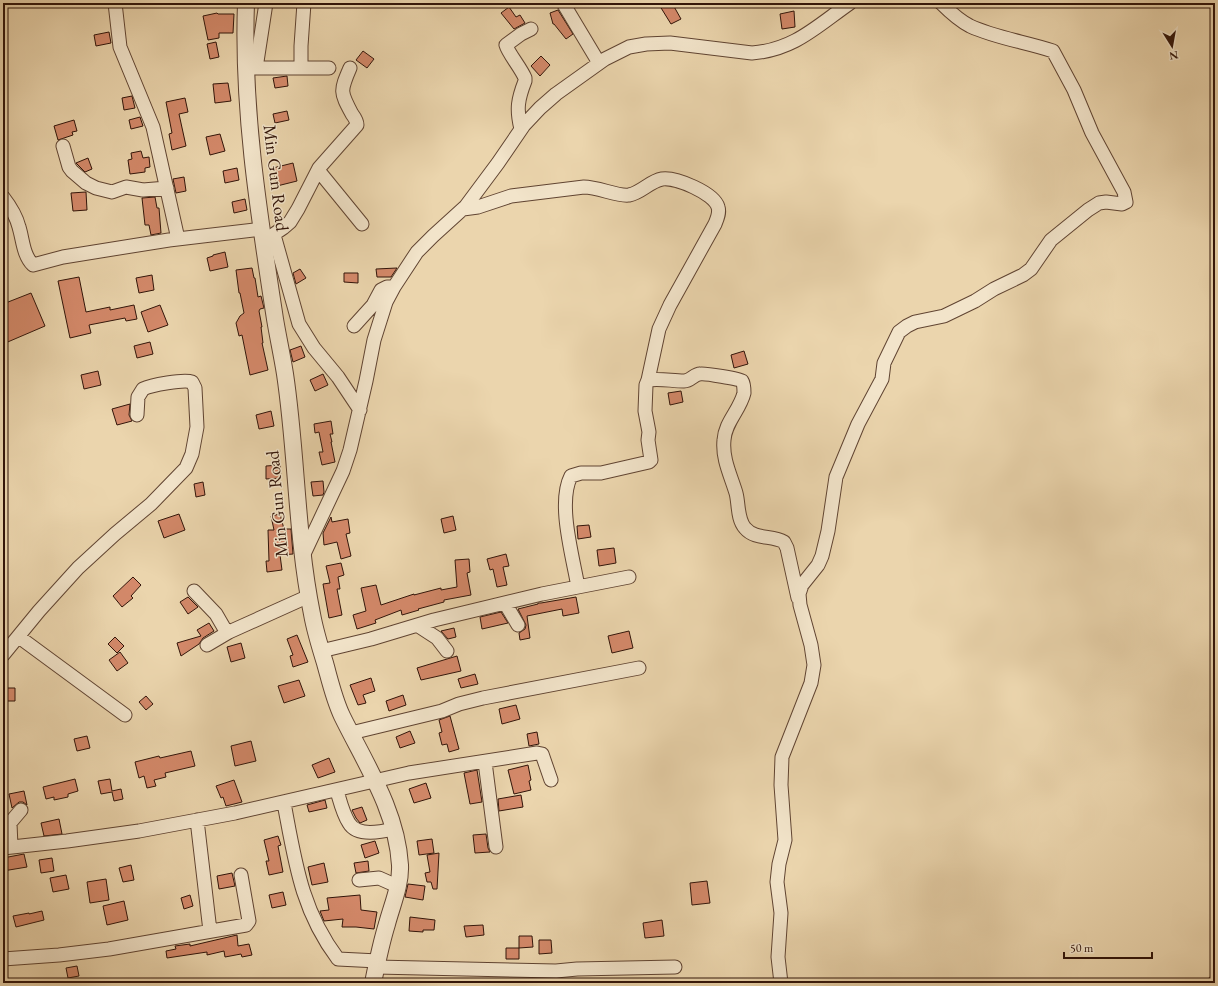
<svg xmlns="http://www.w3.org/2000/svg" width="1218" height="986" viewBox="0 0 1218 986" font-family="'EB Garamond',serif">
	<rect width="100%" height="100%" fill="#ebd5ad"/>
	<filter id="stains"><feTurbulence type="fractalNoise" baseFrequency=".005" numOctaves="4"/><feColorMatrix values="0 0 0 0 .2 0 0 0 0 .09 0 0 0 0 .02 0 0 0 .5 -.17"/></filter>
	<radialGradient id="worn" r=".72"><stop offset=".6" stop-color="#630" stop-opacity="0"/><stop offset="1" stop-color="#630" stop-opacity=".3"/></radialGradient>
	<path fill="#d4896a" stroke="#311409" d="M658,3H672L681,19L671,24Z
		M509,7L516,17L520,15L525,23L514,29L501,13Z
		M558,10L573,34L566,39L554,24H553L550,13Z
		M794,11L795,27L782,29L780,14Z
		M217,13L218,14H234L233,33H219V38L208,40L203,16Z
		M109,32L111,43L96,46L94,35Z
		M216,42L219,57L210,59L207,44Z
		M363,51L374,59L367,68L356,60Z
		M541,56L550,65L540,76L531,66Z
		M287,76L288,86L275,88L273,78Z
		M228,83L231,101L215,103L213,84Z
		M132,96L135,108L124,110L122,98Z
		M185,98L188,112L179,114L186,146L172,150L169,134L172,133L166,102Z
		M287,111L289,120L275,123L273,114Z
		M140,117L143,126L131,129L129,120Z
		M74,120L77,131L72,132L73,135L58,140L54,126Z
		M220,134L225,151L210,155L206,137Z
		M141,151L143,158L149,157L150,167L145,168V172L130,174L128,160L132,159L131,153Z
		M88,158L92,169L85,172L76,163Z
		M293,163L297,181L277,186L273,168Z
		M237,168L239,180L225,183L223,171Z
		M184,177L186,191L176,193L173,179Z
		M86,192L87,210L73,211L71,193Z
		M155,197L157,208H159L161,233L151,235L149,225H145L142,198Z
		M245,199L247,210L234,213L232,202Z
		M225,252L228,267L210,271L207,258L213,256V255Z
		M252,268L254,278H255L258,297L261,296L264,308L260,309L259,311L262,327H261L263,343H262L268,370L250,375L242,335L239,336L236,323L240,316L244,313L240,293H239L236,270Z
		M397,268L391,277H377L376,269Z
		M300,269L306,278L296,284L293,273Z
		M344,273H358V283L344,282Z
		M152,275L154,290L139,293L136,278Z
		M79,277L86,312L110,307V310L134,305L137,319L126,321L125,318L89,325L91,333L70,338L58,281Z
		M31,293L45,326L3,344V304Z
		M160,305L168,325L148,332L141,312Z
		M150,342L153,354L137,358L134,346Z
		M301,346L305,357L293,362L290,350Z
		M744,351L748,364L734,368L731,355Z
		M98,371L101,385L84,389L81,375Z
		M323,374L328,385L315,391L310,380Z
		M681,391L683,402L670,405L668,393Z
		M130,404L129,415L132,421L117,425L112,409Z
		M271,411L274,426L259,429L256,415Z
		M331,421L333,434H330L332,442H331L335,462L322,465L319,452H323L319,432L315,433L314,424Z
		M280,465L281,478L266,479V466Z
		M323,481L324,492L323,495L313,496L311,482Z
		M203,482L205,495L196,497L194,484Z
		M179,514L185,530L164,538L158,521Z
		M280,514L284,529H291L293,554L280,555L282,570L267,572L266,561H269L268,530H274L271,516Z
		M453,516L456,530L444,533L441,519Z
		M331,517L332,522L348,519L350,533L346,534L351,556L341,559L337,542L324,545L323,533Z
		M589,525L591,537L578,539L577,526Z
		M614,548L616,563L599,566L597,550Z
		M506,554L509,566L503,567L507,585L497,587L493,569L490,570L487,559Z
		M469,559L470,572L467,573L471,595L444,600V602L418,609L419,610L402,615L401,610L375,620L376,623L357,629L353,615L366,611L361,588L376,585L381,605L414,594V595L441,588V590L457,587L455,560Z
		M341,563L344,575L338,577L340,589H337L342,615L329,618L323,584L330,583L326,566Z
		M133,577L141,585L131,596L133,598L122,607L113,596Z
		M188,597L198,607L188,614L180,602Z
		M576,597L579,613L563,616L562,609L527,616L530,638L520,640L519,633L525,629L526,625L518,609L538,604V603H541Z
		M501,612L508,623L482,629L480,617Z
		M209,623L214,631L203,638L199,644L181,656L177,643L201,636L197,630Z
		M454,628L456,637L448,639L441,631Z
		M629,631L633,648L612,653L608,636Z
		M297,635L308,662L293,667L290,656L293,655L287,639Z
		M115,637L124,646L117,653L108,644Z
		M241,643L245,658L231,662L227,647Z
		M120,652L128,663L117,671L109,660Z
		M457,656L461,671L421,680L417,668Z
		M475,674L478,684L461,688L458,679Z
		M371,678L375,691L363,695L366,703L358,705L350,685Z
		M299,680L305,696L284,703L278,686Z
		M3,688H15V701H3Z
		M403,695L406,705L389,711L386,701Z
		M146,696L153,704L146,710L139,702Z
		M516,705L520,719L502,724L499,709Z
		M450,716L459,749L449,752L447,744L442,745L439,733L442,732L439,720Z
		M410,731L415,743L400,748L396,737Z
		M537,732L539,744L529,746L527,734Z
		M87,736L90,748L77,751L74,739Z
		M251,741L256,761L235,766L231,746Z
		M191,751L195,766L165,773L166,777L154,780L156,786L147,788L144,776L139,778L135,762L159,756L160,758Z
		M329,758L335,772L318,778L312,765Z
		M528,765L531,780L529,781L531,790L514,794L508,770Z
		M477,770L482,802L470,804L464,773Z
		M75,779L78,791L68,794V797L54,800V797L46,799L43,787Z
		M110,779L112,791L121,789L123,799L114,801L112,792L101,794L98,781Z
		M234,780L242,802L226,806L223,797L221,798L216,786Z
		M426,783L431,798L414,803L409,789Z
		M24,791L27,805L23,802H19L12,808L9,794Z
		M521,795L523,807L499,811L498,799Z
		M325,800L327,808L309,812L307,805Z
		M362,807L367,820L360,823L356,818L352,810Z
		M59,819L62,834L44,836L41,823Z
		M486,834L488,848L490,852L475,853L473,835Z
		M278,836L281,845L278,846L283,872L269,875L266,861H269L264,840Z
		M432,839L434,853L419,855L417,841Z
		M375,841L379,853L365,858L361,845Z
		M439,853L437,889H433L431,882H427L425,873L430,872L427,855Z
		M24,854L27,867L3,871V858Z
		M52,858L54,871L41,873L39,860Z
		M368,861L369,871L356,873L354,863Z
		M324,863L328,882L312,885L308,867Z
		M131,865L134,880L123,882L119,868Z
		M232,873L235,886L219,889L217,876Z
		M66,875L69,889L53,892L50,878Z
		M106,879L109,900L90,903L87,882Z
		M707,881L710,903L692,905L690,883Z
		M408,884L425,886L423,900L405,897Z
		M283,892L286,905L272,908L269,895Z
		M190,895L193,906L184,909L181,898Z
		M360,895L361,910L377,912L374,929L356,927H342L343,919L324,921L320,911L329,910L327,898Z
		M124,901L128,920L107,925L103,906Z
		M42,911L44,920L16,927L13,916L29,913V914Z
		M410,917L435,920L434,930H423V932L409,931Z
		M662,920L664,936L645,938L643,923Z
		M483,925L484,935L466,937L464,926Z
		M237,935L238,946L249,944L252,955L242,957L241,954L225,957L224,951L207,955V952L167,958L166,951L176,949L175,946L190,944V946Z
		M519,936H532L533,947L519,948Z
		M539,940H551L552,953L539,954Z
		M506,948H519V959H506Z
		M77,966L79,976L68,978L66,968Z"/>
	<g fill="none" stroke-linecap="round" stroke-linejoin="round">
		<g stroke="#604432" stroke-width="15">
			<path id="minor" d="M115,3L120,47L153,127L178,239
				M563,3L599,63
				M246,68H329
				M256,68L266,3
				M301,68V46L304,3
				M521,129C516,109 518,99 525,81V78C521,68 508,53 506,45L521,34L531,29
				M63,146L69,167L72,171L86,183L96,188L112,192L126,187L143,190L167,188
				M318,170L362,224
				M3,197C10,206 16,215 19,227C23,240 23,255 33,265L63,257L169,240L262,229
				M463,209L478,207L511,196L584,187C598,187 619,197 629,195C641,193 650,181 662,179C676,177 714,193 718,207C720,213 717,219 715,224L670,305L659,329L648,380
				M274,235L299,324L314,348L338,377L360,410
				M264,241L283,228L290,222L298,209L319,168L357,125C357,121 355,118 352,114C340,92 340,91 350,68
				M354,326L373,305L381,290L387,287H394
				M303,556L343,471L350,450L366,381L374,340L386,302L394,287L417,252L433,236L466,206L498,163L524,125L540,108L556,94L605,59L629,47L646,44L670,43L752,53C794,50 817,26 850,3
				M578,587C573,557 557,503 571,476L581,473H601L649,462L651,460L648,440L649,432L645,411L646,385L648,380C660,378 672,381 684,381C691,381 694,374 700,374C705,373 739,379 742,381C744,384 744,390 744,393C740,410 725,422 724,440C722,459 731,476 736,493C739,504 737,519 745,528C755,540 772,535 784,542L787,548L798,598
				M194,591L216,614L227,633
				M505,603L518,625
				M417,625L437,638L447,651
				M19,637L125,715
				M207,645L229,632L309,596
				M321,651L371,639L434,620L542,594L629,577
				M3,655L39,611L78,568L115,534L151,504L186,468L192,454L197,427L195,388L192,382C184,379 151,385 143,389L138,397L137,415
				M351,733L442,711L459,704L483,698L639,668
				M485,762L496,847
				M337,791C340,801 343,814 349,823C357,837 381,832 393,829
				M284,803C295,861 301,910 338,959L378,961
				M197,820L210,931
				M11,847L10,823L21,810
				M3,848L67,841L139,831L235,813L409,773L537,753L542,754L551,780
				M359,880L379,878L397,886
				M3,959L59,955L109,949L246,925L249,921L241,875
				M376,967L556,971L577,969L675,967
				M781,983L778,957L781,913L777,882L779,864L785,840L781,785L782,757L811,683L814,665L811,645L800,605L799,594L802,585L818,565L822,556L828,531L836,477L858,424L882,379L884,363L899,332L907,326L915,322L944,316L975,301L994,289L1023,275L1031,269L1051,240L1088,210L1099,203L1106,202L1122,204L1126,202L1124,192L1092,133L1074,90L1053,51C1026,42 996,38 970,26C960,21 949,11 941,3
				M1214,983L1215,982"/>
		</g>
		<g stroke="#604432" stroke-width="18">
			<path id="tertiary" d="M246,3C242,109 259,215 275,319C278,337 282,355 285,374C297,454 296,535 312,614C315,631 320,647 325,663C330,681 334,699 342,716C365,763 397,811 400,865C401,885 392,905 387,924C381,943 377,963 373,983"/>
		</g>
		<use href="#minor" stroke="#f2e4ca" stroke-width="13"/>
		<use href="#tertiary" stroke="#f2e4ca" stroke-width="16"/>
	</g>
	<g text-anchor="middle" stroke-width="3" stroke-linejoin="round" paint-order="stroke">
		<g font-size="18" fill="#311409" stroke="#f2e4ca">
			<text transform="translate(276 178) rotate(83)" y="6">Min Gun Road</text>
			<text transform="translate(277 504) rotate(-95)" y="6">Min Gun Road</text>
		</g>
	</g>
	<rect width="1218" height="986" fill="none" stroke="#ebd5ad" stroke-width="16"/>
	<rect x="4" y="4" width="1210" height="978" fill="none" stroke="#311409" stroke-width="2"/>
	<rect x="8" y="8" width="1202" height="970" fill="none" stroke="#311409"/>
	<g transform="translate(1172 46) rotate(169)" stroke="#f2e4ca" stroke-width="3" paint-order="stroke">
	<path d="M0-3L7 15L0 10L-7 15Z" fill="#311409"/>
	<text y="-6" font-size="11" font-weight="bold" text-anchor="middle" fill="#311409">N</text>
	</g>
	<path d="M1064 952v6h88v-6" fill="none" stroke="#311409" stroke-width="2"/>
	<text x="1070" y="952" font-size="12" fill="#311409" stroke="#f2e4ca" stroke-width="3" paint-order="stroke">50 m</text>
	<rect width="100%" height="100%" filter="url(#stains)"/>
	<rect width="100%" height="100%" fill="url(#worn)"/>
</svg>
